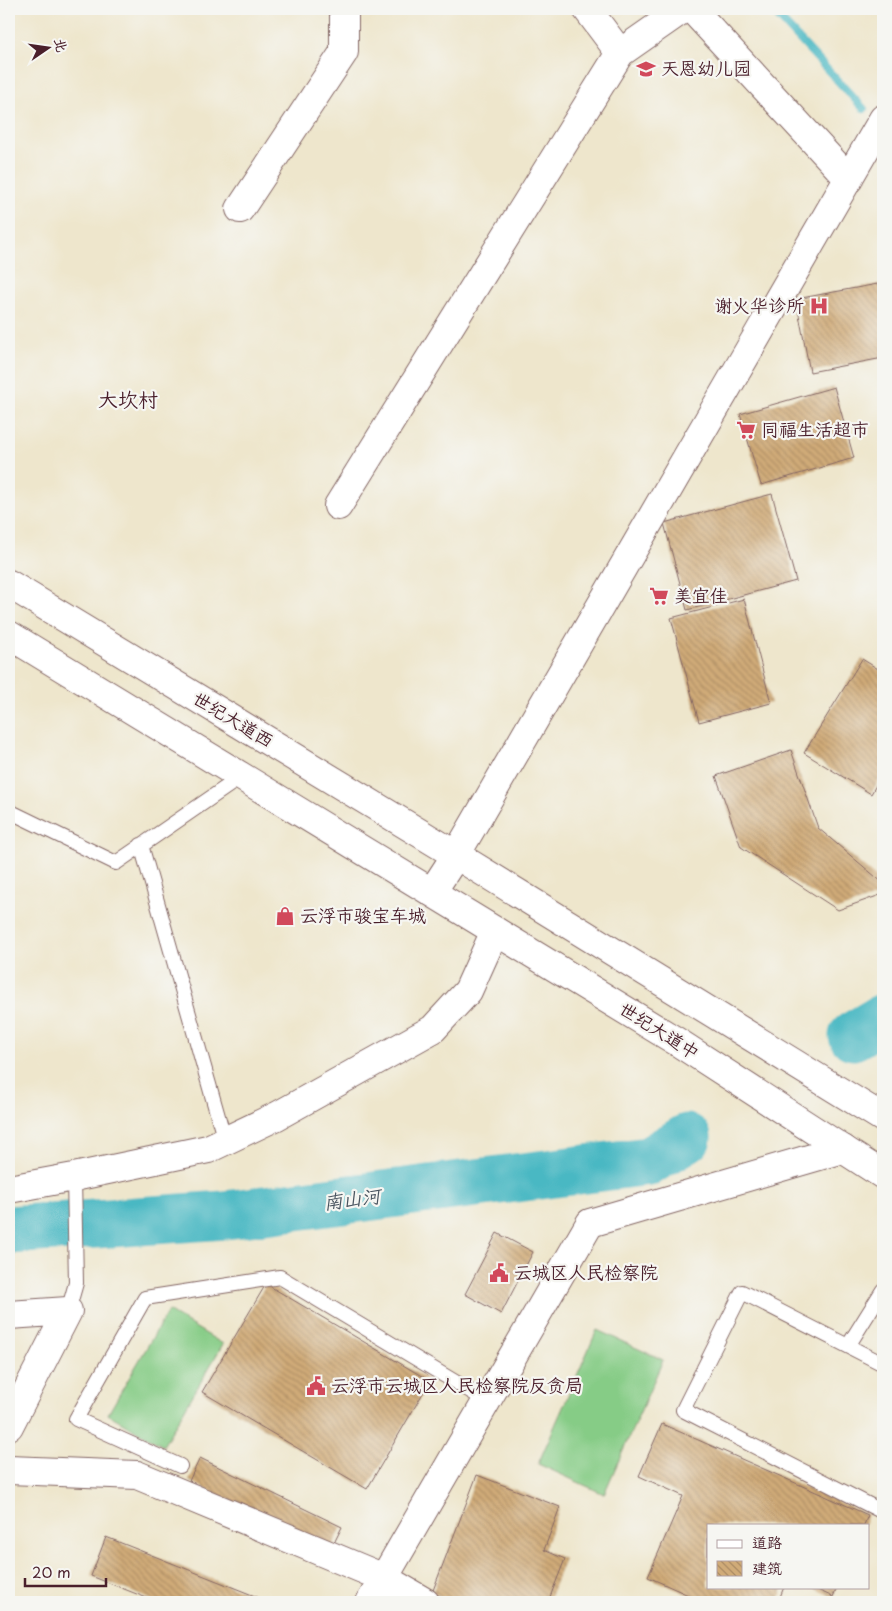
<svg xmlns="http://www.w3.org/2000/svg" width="892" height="1611" viewBox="0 0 892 1611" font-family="'Playpen Sans','LXGW WenKai TC',sans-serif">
	<defs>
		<pattern id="building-back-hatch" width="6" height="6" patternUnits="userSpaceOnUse" patternTransform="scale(1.25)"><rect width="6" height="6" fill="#d0ab78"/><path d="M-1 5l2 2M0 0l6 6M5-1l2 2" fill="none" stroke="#ab8b63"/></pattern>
	</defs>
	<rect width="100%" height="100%" fill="#f6f6f2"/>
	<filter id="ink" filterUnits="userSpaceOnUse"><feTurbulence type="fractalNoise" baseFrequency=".02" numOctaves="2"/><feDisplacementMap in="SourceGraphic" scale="10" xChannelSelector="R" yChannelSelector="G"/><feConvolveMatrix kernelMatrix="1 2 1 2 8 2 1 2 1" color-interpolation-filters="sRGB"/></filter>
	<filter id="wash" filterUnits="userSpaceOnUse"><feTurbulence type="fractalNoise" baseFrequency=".0096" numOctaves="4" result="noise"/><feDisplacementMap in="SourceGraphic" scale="20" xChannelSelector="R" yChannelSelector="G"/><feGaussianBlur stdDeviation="1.12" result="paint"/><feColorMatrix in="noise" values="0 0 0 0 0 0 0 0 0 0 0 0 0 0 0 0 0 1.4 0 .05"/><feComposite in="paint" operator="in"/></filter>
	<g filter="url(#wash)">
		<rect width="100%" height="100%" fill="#eee6cc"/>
		<path fill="#86cc86" stroke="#687658" d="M168,1311L223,1344L163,1446L108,1414Z
			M597,1330L663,1360L604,1494L538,1464Z"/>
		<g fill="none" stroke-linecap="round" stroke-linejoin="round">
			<path stroke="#4ab8c3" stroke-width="8" d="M771,9L864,109"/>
			<path stroke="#4ab8c3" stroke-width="49" d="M853,1036L883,1018
				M9,1230L225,1215L649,1161L687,1138"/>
		</g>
		<g id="blocks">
			<path fill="url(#building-back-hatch)" d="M883,283V358L810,372L796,299Z
				M834,387L854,458L761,485L740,414Z
				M772,494L796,581L687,610L664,523Z
				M744,599L771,703L699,722L671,618Z
				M862,659L883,672V773L871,794L804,753Z
				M791,750L818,828L883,883V894L838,910L741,847L716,776Z
				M497,1233L533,1252L501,1314L465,1294Z
				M266,1284L430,1381L367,1489L202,1392Z
				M662,1424L868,1515L864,1525H708V1587H784L778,1602H704L648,1577L683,1496L639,1476Z
				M200,1458L342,1527L331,1549L189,1481Z
				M477,1475L560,1507L544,1550L565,1559L548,1602H457L432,1593Z
				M106,1537L270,1602H157L91,1576Z
				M811,1587H837L833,1597Z"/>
		</g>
	</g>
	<g filter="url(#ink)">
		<use href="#blocks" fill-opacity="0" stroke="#836563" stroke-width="1"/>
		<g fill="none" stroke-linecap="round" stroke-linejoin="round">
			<g stroke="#836563" stroke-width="16">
				<path id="lane" d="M9,811L116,863L241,777
					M141,845L225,1141
					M68,1311L76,1283L74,1177
					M848,1346L883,1290
					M883,1364L742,1292L683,1410L883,1512
					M180,1466L76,1419L145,1298L280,1277L487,1401"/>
			</g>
			<g stroke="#836563" stroke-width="30">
				<path id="street" d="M587,9L620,53L683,9
					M692,9L849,179
					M240,209L344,52V9
					M338,506L620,53
					M432,892L456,855L883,119
					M9,1189L74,1177L208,1149L277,1116L433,1029L468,991L495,931
					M9,1315L68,1311L9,1426
					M9,1470L137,1475L384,1578L425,1602
					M370,1602L590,1223L843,1149"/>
			</g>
			<g stroke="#836563" stroke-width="30">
				<path id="primary" d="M9,584L456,855L883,1118
					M9,635L676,1041L883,1175"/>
			</g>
			<use href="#lane" stroke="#fff" stroke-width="14"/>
			<use href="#street" stroke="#fff" stroke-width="28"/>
			<use href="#primary" stroke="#fff" stroke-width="28"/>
		</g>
	</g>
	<defs>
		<g id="school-bare" transform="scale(1.5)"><path d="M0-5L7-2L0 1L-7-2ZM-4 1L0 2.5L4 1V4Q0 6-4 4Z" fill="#d1495b" stroke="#f6f6f2" stroke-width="2.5" paint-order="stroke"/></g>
		<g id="hospital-bare" transform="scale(1.5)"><path d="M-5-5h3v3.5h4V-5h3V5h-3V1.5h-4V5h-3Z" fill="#d1495b" stroke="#f6f6f2" stroke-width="2.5" paint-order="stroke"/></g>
		<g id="supermarket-bare" transform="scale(1.5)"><path d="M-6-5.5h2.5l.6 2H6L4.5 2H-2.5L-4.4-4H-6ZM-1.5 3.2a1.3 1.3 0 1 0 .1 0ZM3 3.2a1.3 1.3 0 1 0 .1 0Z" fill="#d1495b" stroke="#f6f6f2" stroke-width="2.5" paint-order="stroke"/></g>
		<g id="shop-bare" transform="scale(1.5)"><path d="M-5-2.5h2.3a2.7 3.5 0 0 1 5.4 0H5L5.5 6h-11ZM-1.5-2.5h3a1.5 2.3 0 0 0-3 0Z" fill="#d1495b" stroke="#f6f6f2" stroke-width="2.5" paint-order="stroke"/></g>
		<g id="civic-bare" transform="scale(1.5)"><path d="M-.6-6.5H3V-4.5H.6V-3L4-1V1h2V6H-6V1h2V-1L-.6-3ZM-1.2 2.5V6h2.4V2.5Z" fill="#d1495b" stroke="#f6f6f2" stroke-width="2.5" paint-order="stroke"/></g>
	</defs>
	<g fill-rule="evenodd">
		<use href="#school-bare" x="646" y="69"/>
		<use href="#hospital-bare" x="819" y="306"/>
		<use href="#supermarket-bare" x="746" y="430"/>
		<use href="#supermarket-bare" x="659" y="596"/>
		<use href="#shop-bare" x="285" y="916"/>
		<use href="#civic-bare" x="499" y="1273"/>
		<use href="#civic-bare" x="316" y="1386"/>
	</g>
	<g text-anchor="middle" stroke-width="4.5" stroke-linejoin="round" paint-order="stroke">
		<g font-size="18" fill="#4a1f2b" stroke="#f6f6f2" text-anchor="start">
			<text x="661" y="75">天恩幼儿园</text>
			<text x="804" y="312" text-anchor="end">谢火华诊所</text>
			<text x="761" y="436">同福生活超市</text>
			<text x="674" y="602">美宜佳</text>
			<text x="300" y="922">云浮市骏宝车城</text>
			<text x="514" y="1279">云城区人民检察院</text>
			<text x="331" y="1392">云浮市云城区人民检察院反贪局</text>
		</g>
		<g font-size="18" fill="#4a1f2b" stroke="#f6f6f2">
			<text transform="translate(233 720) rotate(31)" y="6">世纪大道西</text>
			<text transform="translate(659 1031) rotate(32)" y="6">世纪大道中</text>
		</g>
		<g font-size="19" font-style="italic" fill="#4a5560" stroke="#f6f6f2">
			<text transform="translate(352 1199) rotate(-7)" y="7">南山河</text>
		</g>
		<g font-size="20" fill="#4a1f2b" stroke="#f6f6f2">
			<text x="128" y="407">大坎村</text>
		</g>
	</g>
	<rect width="892" height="1611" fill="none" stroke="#f6f6f2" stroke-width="30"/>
	<rect x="707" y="1524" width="162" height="65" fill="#f6f6f2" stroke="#b1a0a2"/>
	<rect x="717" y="1540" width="25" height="8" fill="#ffffff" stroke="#b1a0a2"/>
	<text x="752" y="1548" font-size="15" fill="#4a1f2b">道路</text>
	<rect x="717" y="1561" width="25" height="15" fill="url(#building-back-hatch)" stroke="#b1a0a2"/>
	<text x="752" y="1574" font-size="15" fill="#4a1f2b">建筑</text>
	<g transform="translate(48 48) rotate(77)" stroke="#f6f6f2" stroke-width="4" paint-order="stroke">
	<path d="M0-4L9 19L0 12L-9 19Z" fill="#4a1f2b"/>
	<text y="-8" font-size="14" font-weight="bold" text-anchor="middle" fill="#4a1f2b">北</text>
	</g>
	<path d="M25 1578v8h81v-8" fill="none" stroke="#4a1f2b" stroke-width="2.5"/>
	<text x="32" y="1578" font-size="15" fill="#4a1f2b" stroke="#f6f6f2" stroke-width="4" paint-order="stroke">20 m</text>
</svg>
